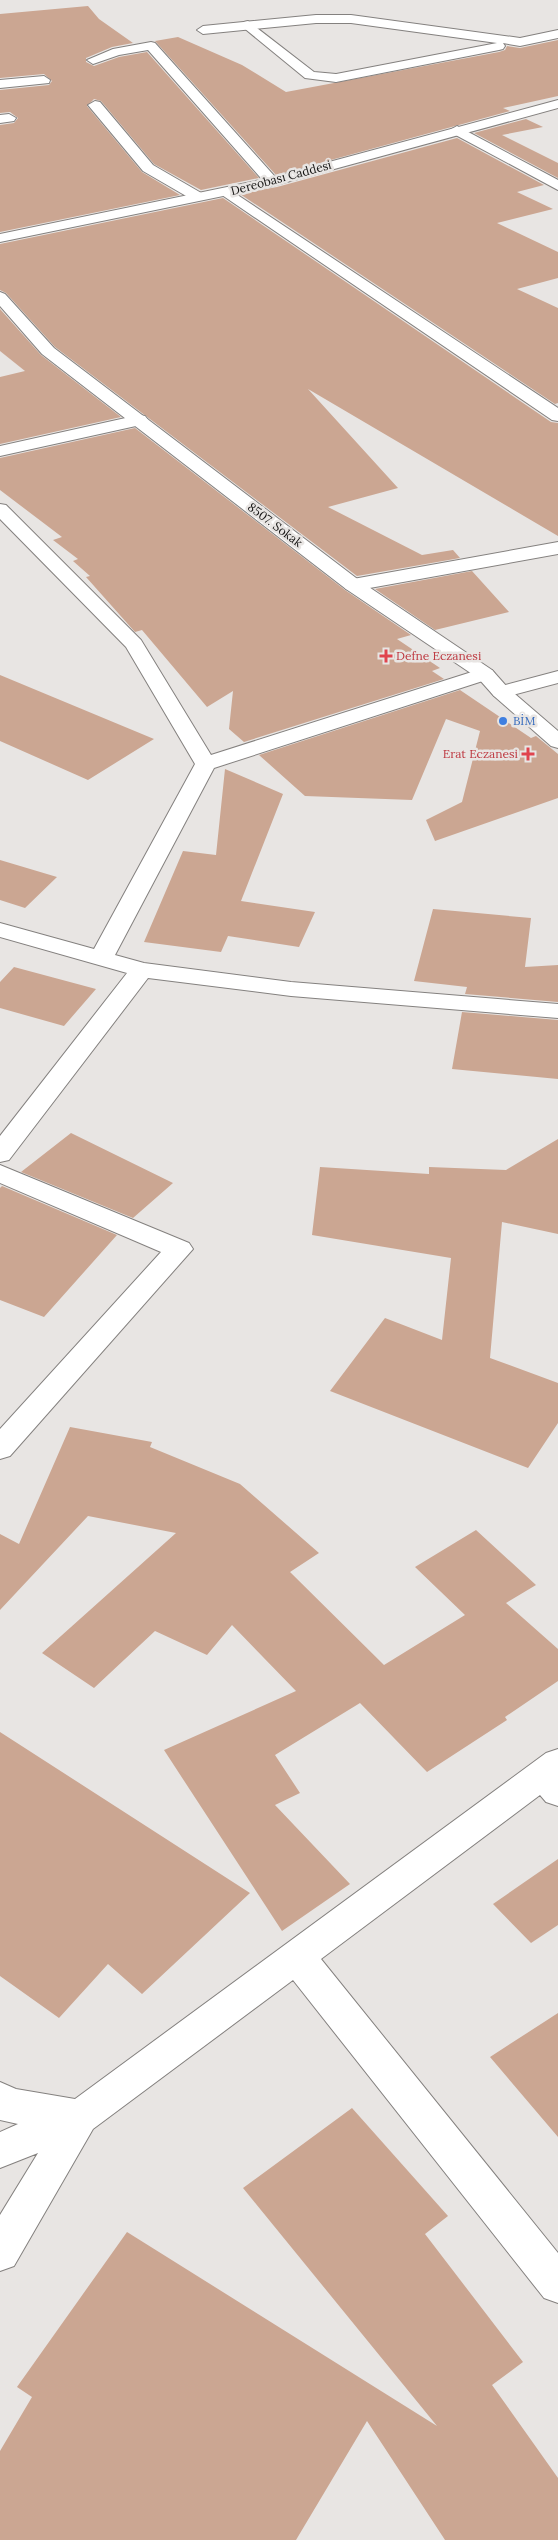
<svg xmlns="http://www.w3.org/2000/svg" width="558" height="2540" viewBox="0 0 558 2540" font-family="Lora,serif">
	<rect width="100%" height="100%" fill="#e8e5e3"/>
	<path fill="#cba692" d="M88,6L99,19L133,43L138,42L112,47L86,58V62L94,66L119,57L147,52L259,178L201,190L154,164L101,101L94,99L87,106L142,172L180,195L0,232V125L14,123L18,118L10,112L0,113V90L49,85L52,81L44,74L0,78V14Z
		M178,37L242,65L286,92L499,52L505,50L507,46L520,48L558,40V96L503,108L510,111L276,175L155,41Z
		M526,119L543,127L502,135L558,163V178L474,133Z
		M457,138L544,185L517,192L553,209L497,223L558,252V278L517,289L558,308V403L555,404L240,194L277,187Z
		M223,198L551,422L558,423V536L308,389L398,488L328,507L422,555L453,550L460,558L357,576L55,347L6,293L0,290V244Z
		M0,309L41,355L121,417L0,444V377L25,371L0,351Z
		M135,428L345,590L411,635L397,639L440,668L432,671L444,679L244,742L229,729L233,691L207,707L142,630L135,632L86,577L90,576L73,561L78,559L53,540L62,537L0,490V458Z
		M472,571L509,612L435,630L375,589Z
		M0,675L154,739L88,780L0,741Z
		M460,690L531,738L536,736L558,754V798L435,841L426,820L462,802L480,731L446,719L412,800L305,796L259,755Z
		M225,769L283,794L241,901L315,912L299,947L228,936L221,952L144,942L183,851L216,855Z
		M0,860L57,877L25,908L0,900Z
		M433,909L531,918L525,967L558,965V1002L465,994L467,987L414,981Z
		M14,967L96,989L64,1026L0,1008V982Z
		M462,1012L558,1020V1079L452,1069Z
		M71,1133L173,1183L133,1218L21,1172Z
		M558,1139V1234L502,1222L490,1358L558,1383V1423L528,1468L330,1391L385,1318L442,1340L451,1258L312,1235L320,1167L429,1174V1167L506,1170Z
		M2,1186L117,1235L44,1317L0,1300V1188Z
		M70,1427L152,1442L150,1447L240,1484L319,1553L290,1572L384,1665L465,1615L415,1567L476,1530L536,1585L506,1603L558,1649V1681L505,1717L507,1720L427,1772L360,1703L275,1755L300,1793L275,1805L350,1884L282,1931L164,1750L296,1691L232,1625L207,1655L155,1631L94,1688L42,1653L176,1533L88,1516L0,1610V1534L19,1544Z
		M0,1732L250,1893L142,1994L108,1964L59,2018L0,1976Z
		M558,1859V1925L531,1943L493,1904Z
		M558,2013V2137L490,2057Z
		M352,2108L448,2216L425,2234L523,2362L492,2385L558,2478V2540H445L367,2421L296,2540H0V2451L32,2397L17,2387L127,2232L437,2426L243,2188Z"/>
	<g fill="none" stroke-linecap="round" stroke-linejoin="round">
		<g stroke="#84817f" stroke-width="2">
			<path id="lane" d="M248,21L314,72L336,74L342,78L336,82L305,78L244,28V22Z"/>
		</g>
		<g stroke="#84817f" stroke-width="2">
			<path id="street" d="M316,15H351L520,38L558,30V38L520,46L503,43L505,46L503,49L499,50L336,82L330,78L331,75L497,43L351,23H316L203,34L197,30L203,26Z
				M151,42L155,43L277,179L279,182L277,185H267L148,50L119,55L93,64L87,60L113,49Z
				M44,76L50,80L49,83L0,88V80Z
				M95,101L100,102L153,165L203,194L205,197L203,200H193L143,171L88,105Z
				M9,114L16,118L14,121L0,123V115Z
				M457,126L558,180V190L452,133L450,130Z
				M227,188L558,408V421L552,420L222,195L220,192L222,189Z
				M139,415L145,416L148,420L145,424L0,456V446Z
				M0,504L6,505L141,640L211,755L478,670H492L495,674L492,678L214,768L115,955L144,963L291,982L558,1004V1018L291,996L148,978L9,1160L0,1162V1136L127,973L0,937V923L94,949L195,764L126,647L0,519Z
				M558,542V554L353,591L346,589L343,585L346,581L353,579Z
				M558,671V683L501,698L494,696L491,692L494,688Z
				M0,1165L189,1243L193,1249L10,1456L0,1459V1429L161,1252L0,1183Z
				M558,1749V1806L546,1802L540,1795L321,1959L558,2253V2303L544,2298L293,1980L93,2129L14,2266L0,2271V2215L38,2153L0,2168V2132L18,2124L0,2120V2082L16,2089L75,2099L546,1753Z"/>
		</g>
		<g stroke="#84817f" stroke-width="2">
			<path id="secondary" d="M558,100V108L272,186L0,242V234L270,178Z
				M0,292L5,294L54,348L360,581L492,670L508,688L558,731V748L551,746L494,696L478,678L346,589L42,354L0,306Z"/>
		</g>
		<use href="#lane" fill="#fff" fill-rule="evenodd"/>
		<use href="#street" fill="#fff" fill-rule="evenodd"/>
		<use href="#secondary" fill="#fff" fill-rule="evenodd"/>
	</g>
	<g fill="#e0444e" stroke="#e8e5e3" stroke-width="2">
		<path d="M383.5 648.5h5v5h5v5h-5v5h-5v-5h-5v-5h5z"/>
		<path d="M525.5 746.5h5v5h5v5h-5v5h-5v-5h-5v-5h5z"/>
	</g>
	<circle fill="#3f7fe0" stroke="#e8e5e3" stroke-width="2" cx="503" cy="721" r="5"/>
	<g text-anchor="middle" stroke-width="5" stroke-linejoin="round" paint-order="stroke">
		<g font-size="12" fill="#151413" stroke="#e8e5e3">
			<text transform="translate(281 178) rotate(-15)" y="4">Dereobası Caddesi</text>
			<text transform="translate(275 525) rotate(37)" y="4">8507. Sokak</text>
		</g>
		<g font-size="12" fill="#be3a42" stroke="#e8e5e3" text-anchor="start">
			<text x="396" y="660">Defne Eczanesi</text>
			<text x="518" y="758" text-anchor="end">Erat Eczanesi</text>
		</g>
		<g font-size="12" fill="#366cbe" stroke="#e8e5e3" text-anchor="start">
			<text x="513" y="725">BİM</text>
		</g>
	</g>
</svg>
